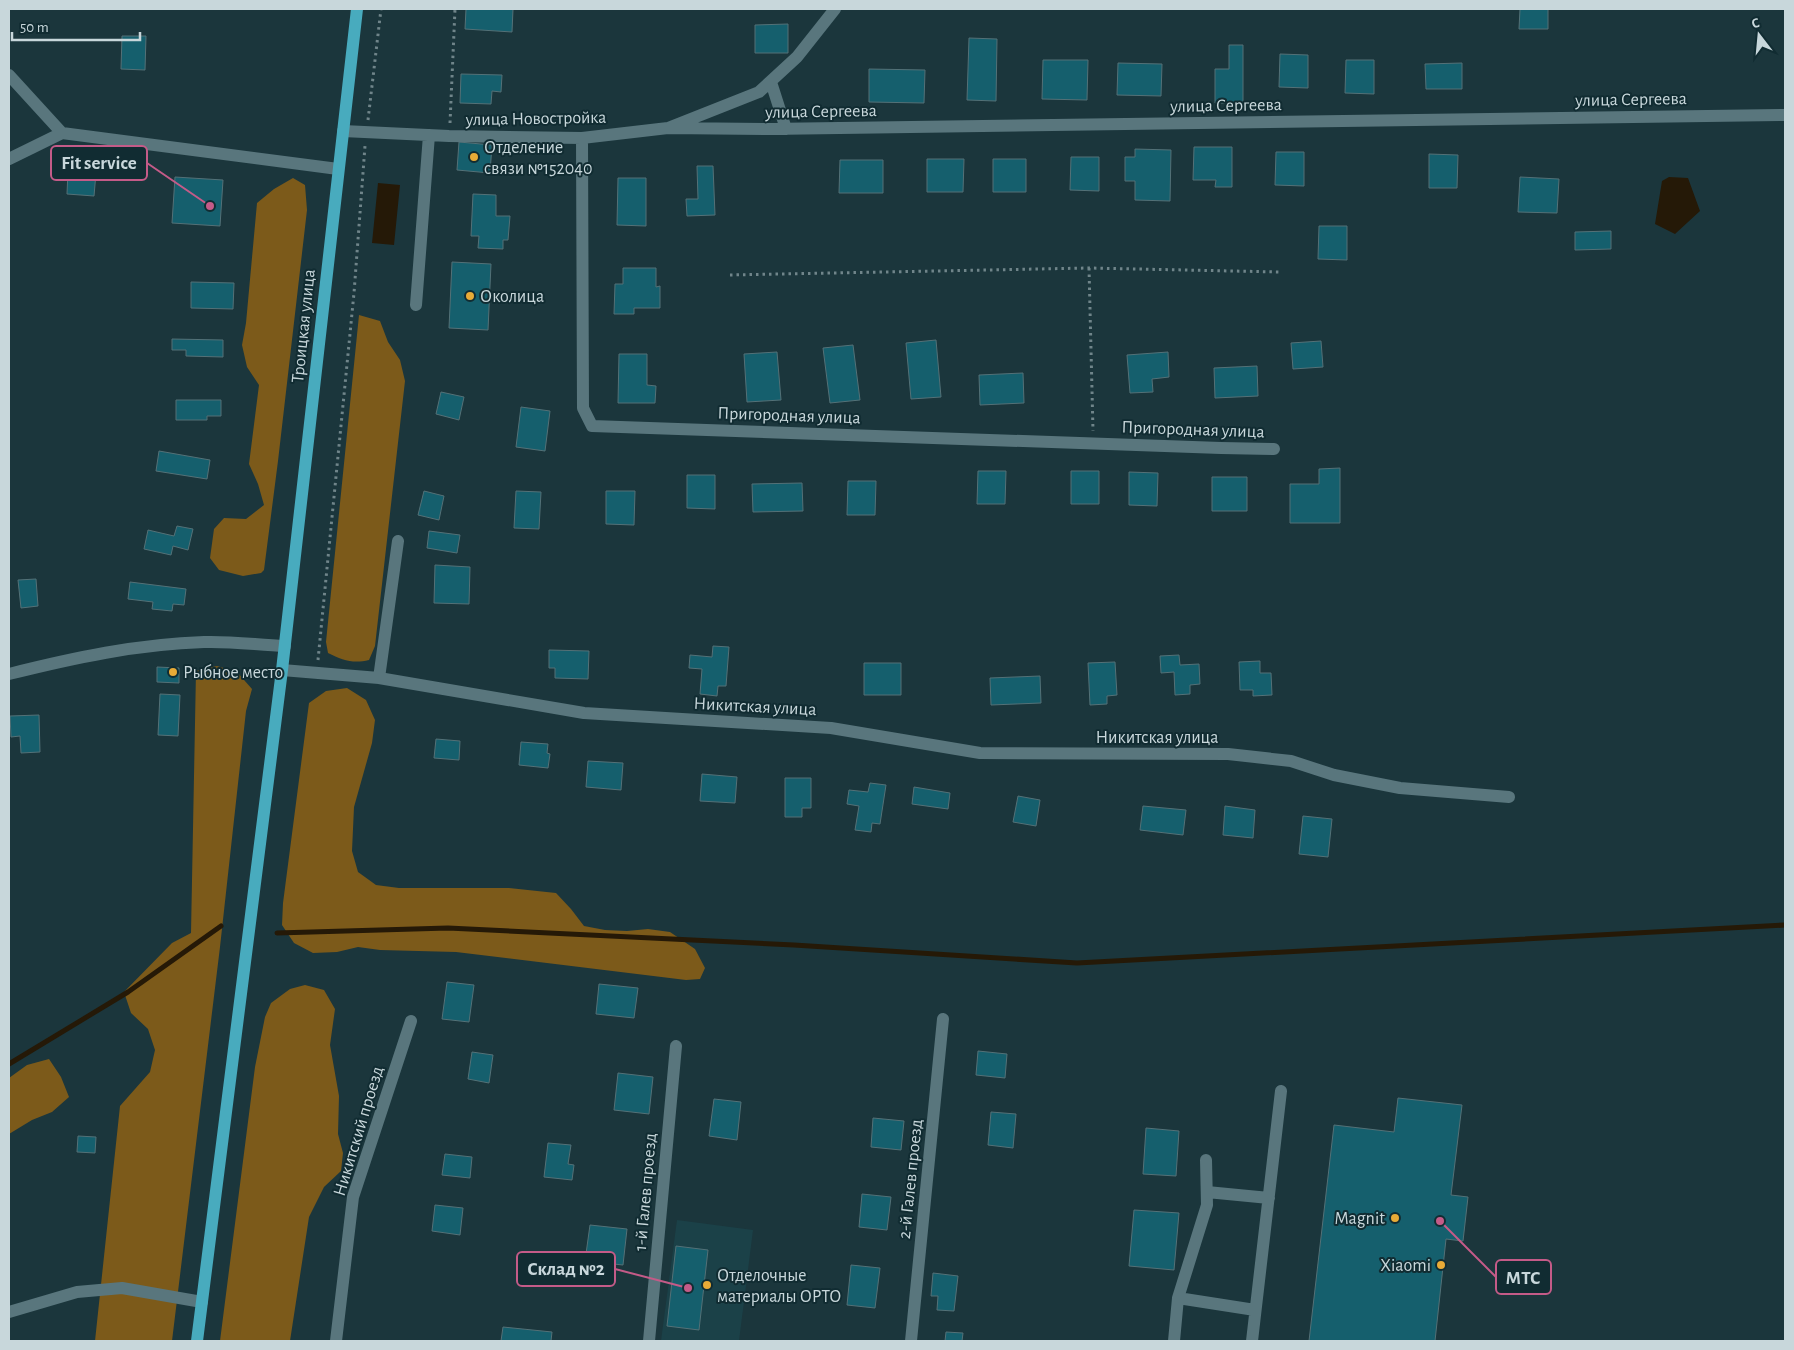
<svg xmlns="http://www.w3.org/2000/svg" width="1794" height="1350" viewBox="0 0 1794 1350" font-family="'Alegreya Sans',sans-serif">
	<rect width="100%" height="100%" fill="#1b363c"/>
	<path fill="#1b4148" d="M677,1220L753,1230L739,1341H661Z"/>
	<path fill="#7c5a1a" d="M293,178L305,185L307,210L278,461L264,570L261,573L243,576L219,570L210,558L214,529L224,518L246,519L264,505L258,484L249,464L259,385L247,367L242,345L246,323L257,203L274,189Z
		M359,315L380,321L388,342L400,360L405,381L375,646L369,660C353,664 342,660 328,653L326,642Z
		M217,666L237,672L252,689L246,711L220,947L172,1341H95L120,1106L150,1072L155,1050L148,1029L131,1013L124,992L172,943L191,933L196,671Z
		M347,688L366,700L375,720L372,743L354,807L352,851L358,872L376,885L399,888H509L556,893L571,909L584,926L605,930L627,931L648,929L670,932L695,949L705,968L700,979L686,980L456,952L380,950L358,947L337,952L313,953L294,943L282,925L283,903L309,703L326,691Z
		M305,985L324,990L335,1009L330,1045L339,1096L338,1134L343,1153L341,1171L324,1187L309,1217L290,1341H220L255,1067L265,1017L271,1003L290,989Z
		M49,1059L61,1077L69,1097L52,1112L32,1120L9,1134V1078L27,1065Z"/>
	<path fill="#251907" d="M1669,177L1688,178L1700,211L1675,234L1655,224L1662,181Z
		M378,183L400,185L394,245L372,243Z"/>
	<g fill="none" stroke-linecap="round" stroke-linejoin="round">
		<path stroke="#251907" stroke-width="5" d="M277,933L448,928L794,945L1077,963L1785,925
			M9,1064L128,992L221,926"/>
	</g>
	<path fill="#155f6d" stroke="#547177" d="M466,9H513L512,32L465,29Z
		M1520,9H1548V29H1519Z
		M788,24V53H755V25Z
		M122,36H146L145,70L121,69Z
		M969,38L997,39L996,101L967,100Z
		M1229,45H1243V103H1215V69H1229Z
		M1280,54L1308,55V88L1279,87Z
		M1043,60H1088L1087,100L1042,99Z
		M1346,60H1374V94L1345,93Z
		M1118,63L1162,64L1161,96L1117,95Z
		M1462,63V89H1426L1425,64Z
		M869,69L925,70L924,103L869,102Z
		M461,74L502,75L501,92L492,91L491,104L460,103Z
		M459,142L492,145L490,173L457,170Z
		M1194,147H1232V187H1215L1216,180H1193Z
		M1135,149L1171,150L1170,201L1135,200V181H1125V157H1135Z
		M1276,152H1304V186L1275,185Z
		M1429,154L1458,155L1457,188H1429Z
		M1071,157H1099V191L1070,190Z
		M927,159H964L963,192H927Z
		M993,159H1026V192H993Z
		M840,160H883V193H839Z
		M697,166H713L715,215L687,216L686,199H698Z
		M68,171L96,173L94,196L67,194Z
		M175,177L223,180L220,226L172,223Z
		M1520,177L1559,179L1557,213L1518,212Z
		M618,178H646V226L617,225Z
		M473,194L496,195V216H510L508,240H503V249L478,248L479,236H471Z
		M1319,226H1347V260L1318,259Z
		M1611,231V249L1575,250V232Z
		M452,262L491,264L488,330L449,328Z
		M623,268H656V287L660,286V308H634V314H614L615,284H623Z
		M191,282L234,283L233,309L191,308Z
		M172,339L223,340V357L186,356V350H172Z
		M936,340L941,397L911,399L906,343Z
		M1321,341L1323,367L1293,369L1291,343Z
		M853,345L860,400L830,403L823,348Z
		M777,352L781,400L747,402L744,354Z
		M1168,352L1169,377L1152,379L1153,392L1130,393L1127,355Z
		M619,354H647V385L656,386L655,403H618Z
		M1257,366L1258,396L1215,398L1214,368Z
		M1023,373L1024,403L980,405L979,375Z
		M441,392L464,397L459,420L436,414Z
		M176,400H221V416H207V420H176Z
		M521,407L550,411L545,451L516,447Z
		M159,451L210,460L207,479L156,471Z
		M1340,468V523H1290V484H1319V469Z
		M978,471H1006L1005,504H977Z
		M1071,471H1099V504H1071Z
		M1129,472L1158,473L1157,506L1129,505Z
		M687,475H715V509L687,508Z
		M1212,477H1247V511H1212Z
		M848,481H876L875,515H847Z
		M802,483L803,511L753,512L752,484Z
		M424,491L444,496L439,520L418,515Z
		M516,491L541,492L539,529L514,528Z
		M606,491H635L634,525L606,524Z
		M177,526L193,529L188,550L173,546L171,555L144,549L148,530L174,536Z
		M429,531L460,535L457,553L427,548Z
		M435,565L470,567L469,604L434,603Z
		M36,579L38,606L21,608L18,580Z
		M130,582L186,589L184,605L173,604L172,611L152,609L153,602L128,599Z
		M713,646L729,647L726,686H718L717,696L700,694L702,669L689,668L690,655L712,657Z
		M549,650L589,651L588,679L555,678V668H549Z
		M1179,655L1180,665L1199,664L1200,684L1190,685V694L1175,695L1174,672L1161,673L1160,656Z
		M1260,661V673H1271L1272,695L1253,696V690H1240L1239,662Z
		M1115,662L1117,695L1107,696V704L1090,705L1088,663Z
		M864,663H901V695H864Z
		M157,667L179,668V683L157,682Z
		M1040,676L1041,703L991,705L990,678Z
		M160,694L180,695L178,736L158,735Z
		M39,715L40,752L21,753L20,736L11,737L10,716Z
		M436,739L460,741L459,760L434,758Z
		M521,742L548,744L547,753L550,754L548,768L519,765Z
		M588,761L623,763L621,790L586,787Z
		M702,774L737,777L735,803L700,801Z
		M785,778H811V808H802V817H785Z
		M870,783L886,785L880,824L872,823L871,832L855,830L859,806L847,804L849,790L868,792Z
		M914,787L950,793L948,809L912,804Z
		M1018,796L1040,800L1036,826L1013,822Z
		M1143,806L1186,810L1183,835L1140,830Z
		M1225,806L1255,810L1253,838L1223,835Z
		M1303,816L1332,819L1328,857L1299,854Z
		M447,982L474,985L469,1022L442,1019Z
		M599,984L638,988L634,1018L596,1014Z
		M978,1051L1007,1054L1005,1078L976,1075Z
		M472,1052L493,1055L489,1083L468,1079Z
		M618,1073L653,1077L649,1114L614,1110Z
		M1398,1098L1462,1105L1451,1195L1468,1197L1463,1241L1446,1239L1435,1341H1309L1334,1125L1394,1132Z
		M714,1099L741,1102L737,1140L709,1136Z
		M991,1112L1016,1114L1013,1148L988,1145Z
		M873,1118L904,1121L901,1150L871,1147Z
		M1146,1128L1179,1131L1176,1176L1143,1174Z
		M78,1136L96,1137L95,1153L77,1152Z
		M548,1143L571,1145L568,1164L574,1165L572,1180L544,1177Z
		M445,1154L472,1157L470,1178L442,1175Z
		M862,1194L891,1197L887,1230L859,1227Z
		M435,1205L463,1208L460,1235L432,1231Z
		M1134,1210L1179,1213L1174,1270L1129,1266Z
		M590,1225L627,1229L623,1265L585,1261Z
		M676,1246L708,1250L699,1330L667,1326Z
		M851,1265L880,1268L875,1308L847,1305Z
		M933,1273L958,1276L954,1311L937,1310L938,1296H931Z
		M503,1327L552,1332L551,1341H501Z
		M946,1332L963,1333L962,1341H945Z"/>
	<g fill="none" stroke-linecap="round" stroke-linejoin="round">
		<path stroke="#70858a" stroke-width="3" stroke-dasharray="2.5 4" stroke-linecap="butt" d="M368,120L381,9
			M450,123L455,9
			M1089,268L1093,431
			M730,275L1089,268L1280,272
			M318,660L354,293L365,146"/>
		<path stroke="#59767d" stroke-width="12" d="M9,75L62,133L338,169
			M771,82L786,129
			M668,128L768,129L1785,115
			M343,131L449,136L582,138L668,128L759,92L797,57L835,9
			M582,138L583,408L592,426L1221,448L1274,449
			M9,159L62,133
			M416,305L429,135
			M282,670L379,678L584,713L831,728L980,753L1228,754L1291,761L1334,775L1400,788L1509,797
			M9,674C73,658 138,644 204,642C231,641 258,645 285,646
			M379,678L398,541
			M1207,1192L1269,1198
			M1178,1298L1255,1310
			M9,1312L77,1292L122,1288L202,1302
			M336,1341L353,1197L411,1021
			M649,1341L676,1046
			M911,1341L943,1019
			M1174,1341L1178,1298L1207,1205L1206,1160
			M1252,1341L1281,1091"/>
		<path stroke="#48abbe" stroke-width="12" d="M197,1341L282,670L357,9"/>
	</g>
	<g fill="#e8ab37" stroke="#112c32" stroke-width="2">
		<circle cx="474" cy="157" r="5"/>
		<circle cx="470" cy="296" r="5"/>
		<circle cx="173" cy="672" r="5"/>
		<circle cx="1395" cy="1218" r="5"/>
		<circle cx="1441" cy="1265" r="5"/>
		<circle cx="707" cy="1285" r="5"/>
	</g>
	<g text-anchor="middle" stroke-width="4" stroke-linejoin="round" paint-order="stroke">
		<g font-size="18" fill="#c8d7db" stroke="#112c32">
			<text transform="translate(1631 99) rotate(-1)" y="6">улица Сергеева</text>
			<text transform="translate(1226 105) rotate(-1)" y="6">улица Сергеева</text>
			<text transform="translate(821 111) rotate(-1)" y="6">улица Сергеева</text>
			<text transform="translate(536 118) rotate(-1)" y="6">улица Новостройка</text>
			<text transform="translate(303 326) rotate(-84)" y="6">Троицкая улица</text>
			<text transform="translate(789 415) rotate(2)" y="6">Пригородная улица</text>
			<text transform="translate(1193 429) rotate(2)" y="6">Пригородная улица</text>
			<text transform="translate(755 706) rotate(3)" y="6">Никитская улица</text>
			<text x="1157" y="743">Никитская улица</text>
			<text transform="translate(358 1131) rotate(-73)" y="6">Никитский проезд</text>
			<text transform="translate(910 1179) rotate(-84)" y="6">2-й Галев проезд</text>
			<text transform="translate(645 1192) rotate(-85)" y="6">1-й Галев проезд</text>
		</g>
		<g font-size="18" fill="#c8d7db" stroke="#112c32" text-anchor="start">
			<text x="484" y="153">Отделение<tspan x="484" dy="21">связи №152040</tspan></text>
			<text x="480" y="302">Околица</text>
			<text x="183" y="678">Рыбное место</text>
			<text x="1385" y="1224" text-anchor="end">Magnit</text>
			<text x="1431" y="1271" text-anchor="end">Xiaomi</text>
			<text x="717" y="1281">Отделочные<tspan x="717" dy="21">материалы ОРТО</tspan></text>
		</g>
	</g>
	<path fill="none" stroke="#c45b88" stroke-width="2" d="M210 206L147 163M688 1288L615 1269M1440 1221L1496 1277"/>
	<g fill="#c45b88" stroke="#112c32" stroke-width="2">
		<circle cx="210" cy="206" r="5"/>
		<circle cx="688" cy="1288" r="5"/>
		<circle cx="1440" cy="1221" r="5"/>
	</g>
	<g fill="#112c32" stroke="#c45b88" stroke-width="2">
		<rect x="51" y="146" width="96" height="34" rx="5"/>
		<rect x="517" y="1252" width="98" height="34" rx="5"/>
		<rect x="1496" y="1260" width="55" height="34" rx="5"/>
	</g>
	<g font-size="19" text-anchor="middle" font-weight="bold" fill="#c8d7db">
		<text x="99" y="169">Fit service</text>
		<text x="566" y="1275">Склад №2</text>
		<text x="1523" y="1284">МТС</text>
	</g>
	<rect width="1794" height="1350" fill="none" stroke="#c8d7db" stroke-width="20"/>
	<g transform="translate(1759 35) rotate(344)" stroke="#112c32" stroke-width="4" paint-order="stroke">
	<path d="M0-4L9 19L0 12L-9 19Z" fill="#c8d7db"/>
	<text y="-8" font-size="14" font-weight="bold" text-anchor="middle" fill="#c8d7db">С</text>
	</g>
	<path d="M12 32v8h128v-8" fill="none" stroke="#c8d7db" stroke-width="2.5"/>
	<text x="20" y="32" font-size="15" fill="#c8d7db" stroke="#112c32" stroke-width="4" paint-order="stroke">50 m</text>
</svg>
